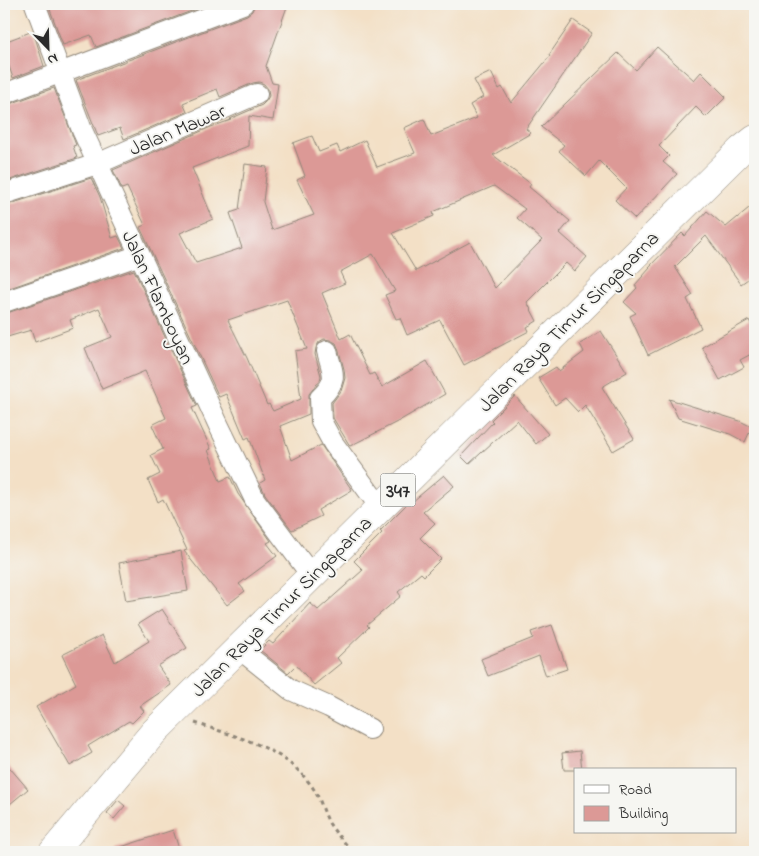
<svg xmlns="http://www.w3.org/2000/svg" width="759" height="856" viewBox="0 0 759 856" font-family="'Indie Flower',sans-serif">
	<rect width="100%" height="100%" fill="#f6f6f2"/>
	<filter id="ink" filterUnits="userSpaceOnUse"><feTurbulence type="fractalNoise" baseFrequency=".02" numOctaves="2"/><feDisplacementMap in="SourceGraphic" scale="10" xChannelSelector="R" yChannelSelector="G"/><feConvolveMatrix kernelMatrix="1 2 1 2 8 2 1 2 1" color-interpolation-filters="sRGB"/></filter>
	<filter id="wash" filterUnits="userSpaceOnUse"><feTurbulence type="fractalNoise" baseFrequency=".0096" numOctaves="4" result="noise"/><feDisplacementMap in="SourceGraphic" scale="20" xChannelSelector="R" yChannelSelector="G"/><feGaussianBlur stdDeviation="1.12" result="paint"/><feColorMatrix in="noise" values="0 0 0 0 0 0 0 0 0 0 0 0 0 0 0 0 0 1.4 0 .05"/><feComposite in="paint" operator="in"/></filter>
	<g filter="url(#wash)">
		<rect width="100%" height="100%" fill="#f3e0c6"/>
		<g id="blocks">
			<path fill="#dc9996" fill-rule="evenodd" d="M48,4H210L96,47L91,35L63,45Z
				M255,4H288L266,66L272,83L278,84L273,120L249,116L248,146L192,168L213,219L180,233L196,263L242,248L230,213L239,210L245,164L267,167L263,202L272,230L314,215L297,180L305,176L293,143L312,136L319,152L337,145L340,152L365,140L377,167L415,153L404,128L424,119L431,136L477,118L470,105L483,97L474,80L491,72L499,89L502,87L511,103L550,56L549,55L573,20L592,33L526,129L531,133L493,155L531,184L529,187L570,221L560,233L587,257L575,271L566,263L527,302L537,321L527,327L529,331L464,365L440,320L407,335L400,318L396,319L385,295L395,291L373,254L340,272L345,283L322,293L341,339L350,334L370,375L374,373L382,387L427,361L445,394L399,421L350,446L333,418L332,403L341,391L345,378L344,369L338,348L336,343L330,340L324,339L319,342L316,348L315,354L321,376L320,380L309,394V414L280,426L292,460L321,445L352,490L318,510L321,516L292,530L265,494L260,483L265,480L249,437L245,439L226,394L219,397L140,227L145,225L127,187L122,189L113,170L211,127L231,120L230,119L262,105L266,101L269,96L268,89L264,84L259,82L253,83L220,97L217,89L183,103L187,112L124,139L120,128L98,136L76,80L247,15L252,11ZM494,186L525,209L517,218L542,240L495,288L470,242L416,271L393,233L434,216L433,212ZM287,300L307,349L295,351L301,399L273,411L269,404L267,405L247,358L228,320Z
				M33,31L44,66L13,78L4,52V42Z
				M657,47L694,80L701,72L726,97L706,117L696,107L659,146L669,156L663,162L677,174L635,219L615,200L626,188L599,161L586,176L559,151L564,145L541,127L618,53L636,70Z
				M54,88L76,145L73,146L77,158L4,182V106Z
				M91,178L100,197L112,238L118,236L124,248L4,290V206Z
				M755,203V274L741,284L706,236L675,267L693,295L687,299L701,328L648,355L630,316L636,313L624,302L637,288L635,285L650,268L649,267L682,233L685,236L707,211L726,227Z
				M134,270L197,406L192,408L211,449L208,450L220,481L230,477L238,494L271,541L267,543L277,556L239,584L245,591L227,605L184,551L187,550L163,499L158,502L148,480L160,474L151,455L163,449L152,425L166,418L145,371L102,389L85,348L112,337L99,308L70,320L73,328L35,342L31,330L4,338V314Z
				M749,320L755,332V352L740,360L744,367L720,380L702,347Z
				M601,331L627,372L602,387L634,439L613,451L585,405L578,412L565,398L555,405L538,378L556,367L559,371L584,352L580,344Z
				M515,396L548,434L536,444L517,420L469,464L461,456L493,422L491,420Z
				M669,399L740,421L752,427L745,442L730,434L678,418Z
				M444,475L454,486L423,512L435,523L420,538L441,559L424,576L421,573L398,592L401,596L367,625L369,627L337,658L341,663L314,685L296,665L288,673L260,650L269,641L273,644L310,603L318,610L363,570L354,561L382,533L380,531L411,500L412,502Z
				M181,551L188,591L126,601L119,563Z
				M162,609L187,648L158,666L171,685L140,706L144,711L132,723L129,721L88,746L92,753L70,766L36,707L76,684L62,655L102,635L115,662L149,641L138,624Z
				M552,625L567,669L546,676L539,656L488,676L481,659L533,638L531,632Z
				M580,751L582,770H564L562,753Z
				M4,761L28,789L4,809Z
				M118,800L125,806L114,819L107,813Z
				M173,830L180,852H115V849Z"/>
		</g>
	</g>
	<g filter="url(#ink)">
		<use href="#blocks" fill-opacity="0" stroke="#8f8678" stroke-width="1"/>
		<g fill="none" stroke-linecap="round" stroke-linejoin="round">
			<g stroke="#8f8678" stroke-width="22">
				<path id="minor" d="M35,4L82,130L219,426L255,500L311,575
					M4,94L243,4
					M4,194L97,164L257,94
					M4,302L140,255
					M327,351C333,374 339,380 320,398L321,421L333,443L380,507
					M238,648L291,690L329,707L370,729"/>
			</g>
			<g stroke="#8f8678" stroke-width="29">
				<path id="primary" d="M53,852L154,732L741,150L755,139"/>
			</g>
			<path stroke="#8f8678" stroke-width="3" stroke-dasharray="4 4" stroke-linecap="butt" d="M195,723C240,738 285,747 313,788C320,798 323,811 329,823C335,833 345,843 353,852"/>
			<use href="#minor" stroke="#fff" stroke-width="20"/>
			<use href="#primary" stroke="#fff" stroke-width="28"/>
		</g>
	</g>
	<g text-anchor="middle" stroke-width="4" stroke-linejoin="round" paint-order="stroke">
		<rect fill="#f6f6f2" stroke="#686867" stroke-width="1" x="380.5" y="473.5" width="35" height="33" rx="4"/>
		<g font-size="19" font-weight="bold" fill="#2b2b2b">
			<text x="398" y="497">347</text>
		</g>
		<g font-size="20" fill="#2b2b2b" stroke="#f6f6f2">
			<text transform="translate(177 129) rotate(-23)" y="7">Jalan Mawar</text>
			<text transform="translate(159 297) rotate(65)" y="7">Jalan Flamboyan</text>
			<text transform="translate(568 321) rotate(-45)" y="7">Jalan Raya Timur Singaparna</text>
			<text transform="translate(281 606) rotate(-45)" y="7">Jalan Raya Timur Singaparna</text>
		</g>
	</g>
	<rect width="759" height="856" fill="none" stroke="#f6f6f2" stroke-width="20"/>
	<rect x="574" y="768" width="162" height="65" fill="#f6f6f2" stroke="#a5a5a2"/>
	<rect x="584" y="785" width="25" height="8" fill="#ffffff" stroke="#a5a5a2"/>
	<text x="619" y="794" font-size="15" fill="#2b2b2b">Road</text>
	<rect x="584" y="806" width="25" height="15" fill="#dc9996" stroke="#a5a5a2"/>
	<text x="619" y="818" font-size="15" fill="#2b2b2b">Building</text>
	<g transform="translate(48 48) rotate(157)" stroke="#f6f6f2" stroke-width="4" paint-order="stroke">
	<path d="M0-4L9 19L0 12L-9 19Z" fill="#2b2b2b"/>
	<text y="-8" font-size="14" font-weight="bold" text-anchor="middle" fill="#2b2b2b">N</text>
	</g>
</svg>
